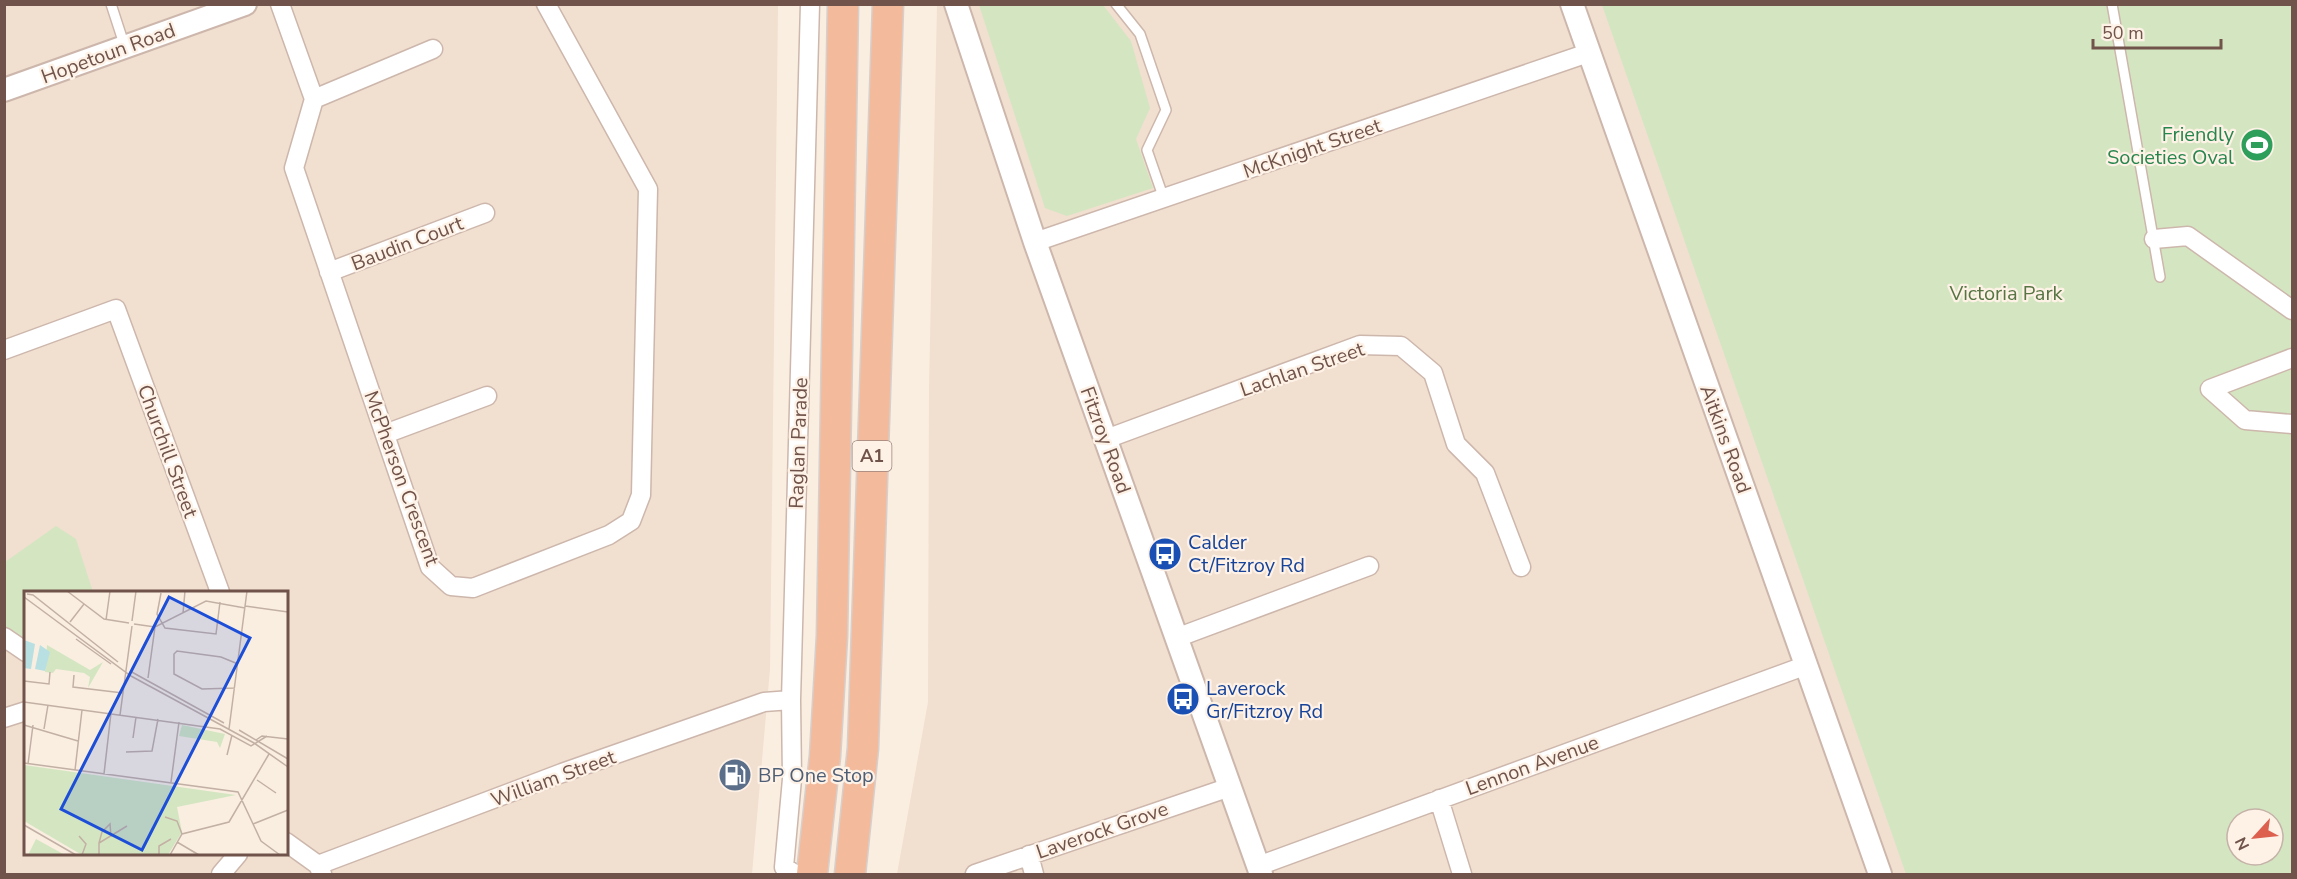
<svg xmlns="http://www.w3.org/2000/svg" width="2297" height="879" viewBox="0 0 2297 879" font-family="'Nunito Sans',sans-serif">
	<rect width="100%" height="100%" fill="#faeee1"/>
	<path fill="#f1dfd0" fill-rule="evenodd" d="M5,5H778L770,669L752,874H5ZM26,592H286V854H26Z
		M937,5H1606L1907,874H897L928,702L929,388Z"/>
	<path fill="#d4e6c1" fill-rule="evenodd" d="M979,5H1103L1131,41L1150,108L1136,139L1153,188L1067,216L1045,208Z
		M1602,5H2292V874H1906ZM2237,819H2273V855H2237Z
		M56,526L76,539L93,592H26L25,652L5,637V562Z"/>
	<g fill="none" stroke-linecap="round" stroke-linejoin="round">
		<g stroke="#cdb7ac" stroke-width="12">
			<path id="service" d="M111,4L125,47
				M1116,4L1140,34L1166,110L1147,150L1164,199
				M2112,4L2160,277"/>
		</g>
		<g stroke="#cdb7ac" stroke-width="21">
			<path id="minor" d="M280,4L314,99L294,168L430,567L451,586L473,588L609,535L631,521L641,495L648,189L546,4
				M314,99L433,49
				M2154,239L2188,236L2292,310
				M1035,242L1588,53
				M329,272L485,213
				M4,350L116,309L220,592
				M2292,358L2210,389L2245,420L2292,424
				M385,434L487,396
				M1106,439L1360,345L1401,346L1433,373L1456,444L1485,473L1521,567
				M4,637L26,652
				M1176,638L1369,566
				M4,718L26,711
				M1439,799L1462,874
				M286,842L318,865L322,874
				M1029,855L1034,874
				M318,865L562,773L764,702L791,700
				M1258,866L1807,665
				M221,874L238,854
				M795,874L784,867L792,779L791,700L810,4
				M975,874L1230,787"/>
		</g>
		<g stroke="#cdb7ac" stroke-width="26">
			<path id="tertiary" d="M956,4L1035,242L1261,874
				M1572,4L1880,874
				M4,90L245,4"/>
		</g>
		<g stroke="#d7cfcc" stroke-width="33">
			<path id="trunk" d="M812,874L825,756L832,636L843,4
				M850,874L863,748L888,4"/>
		</g>
		<use href="#service" stroke="#fff" stroke-width="9"/>
		<use href="#minor" stroke="#fff" stroke-width="18"/>
		<use href="#tertiary" stroke="#fff" stroke-width="22"/>
		<use href="#trunk" stroke="#f3ba9c" stroke-width="30"/>
	</g>
	<defs>
		<g id="stadium-disc" transform="scale(1.725)"><circle r="9.5" fill="#2e9e5b" stroke="#fef2e7"/><path d="M0-5a6.5 5 0 1 0 0 10a6.5 5 0 1 0 0-10ZM-3.5-1.8h7v3.6h-7Z" fill="#fff"/></g>
		<g id="bus-disc" transform="scale(1.725)"><circle r="9.5" fill="#1a4fb4" stroke="#fef2e7"/><path d="M-5-6H5V4H4V6H2V4H-2V6H-4V4H-5ZM-3.5-4V0h7V-4ZM-3.5 1.2v1.5H-2V1.2ZM2 1.2v1.5H3.5V1.2Z" fill="#fff"/></g>
		<g id="fuel-disc" transform="scale(1.725)"><circle r="9.5" fill="#5c6f8a" stroke="#fef2e7"/><path d="M-5.5-6h7V0h2V4h1.3V-2.5L3-4.5l.8-.8L6-3V5H2.5V1h-1V6h-7ZM-4.2-4.7v3.2H.2V-4.7Z" fill="#fff"/></g>
	</defs>
	<g fill-rule="evenodd">
		<use href="#stadium-disc" x="2257" y="145"/>
		<use href="#bus-disc" x="1165" y="554"/>
		<use href="#bus-disc" x="1183" y="699"/>
		<use href="#fuel-disc" x="735" y="775"/>
	</g>
	<g text-anchor="middle" stroke-width="4.5" stroke-linejoin="round" paint-order="stroke">
		<rect fill="#fef2e7" stroke="#9b8379" stroke-width="1.5" x="852.5" y="441" width="39" height="30" rx="4.5"/>
		<g font-size="18" font-weight="bold" fill="#70534a">
			<text x="872" y="462">A1</text>
		</g>
		<g font-size="20" fill="#70534a" stroke="#fef2e7">
			<text transform="translate(108 53) rotate(-20)" y="7">Hopetoun Road</text>
			<text transform="translate(1312 148) rotate(-19)" y="7">McKnight Street</text>
			<text transform="translate(407 243) rotate(-21)" y="7">Baudin Court</text>
			<text transform="translate(1302 369) rotate(-19)" y="7">Lachlan Street</text>
			<text transform="translate(1726 439) rotate(70)" y="7">Aitkins Road</text>
			<text transform="translate(1106 440) rotate(70)" y="7">Fitzroy Road</text>
			<text transform="translate(798 443) rotate(-88)" y="7">Raglan Parade</text>
			<text transform="translate(168 451) rotate(70)" y="7">Churchill Street</text>
			<text transform="translate(402 478) rotate(70)" y="7">McPherson Crescent</text>
			<text transform="translate(1532 765) rotate(-20)" y="7">Lennon Avenue</text>
			<text transform="translate(553 778) rotate(-20)" y="7">William Street</text>
			<text transform="translate(1102 830) rotate(-19)" y="7">Laverock Grove</text>
		</g>
		<g font-size="20" fill="#27864d" stroke="#fef2e7" text-anchor="end">
			<text x="2234" y="141">Friendly<tspan x="2234" dy="23">Societies Oval</tspan></text>
		</g>
		<g font-size="20" fill="#577543" stroke="#fef2e7">
			<text x="2006" y="300">Victoria Park</text>
		</g>
		<g font-size="20" fill="#164399" stroke="#fef2e7" text-anchor="start">
			<text x="1188" y="549">Calder<tspan x="1188" dy="23">Ct/Fitzroy Rd</tspan></text>
			<text x="1206" y="695">Laverock<tspan x="1206" dy="23">Gr/Fitzroy Rd</tspan></text>
		</g>
		<g font-size="20" fill="#4e5e75" stroke="#fef2e7" text-anchor="start">
			<text x="758" y="782">BP One Stop</text>
		</g>
	</g>
	<g transform="translate(24 591)">
		<rect width="264" height="264" fill="#faeee1"/>
		<path d="M23,54L66,79L79,71L64,97L66,86L60,82L32,78L29,82L21,81ZM158,134L201,143L196,157L193,151L155,145ZM0,174L212,204L153,216L158,241L144,264H58L0,230ZM12,248L41,264H4Z" fill="#d4e6c1"/>
		<path d="M0,49L11,53L7,78L0,77ZM16,54L26,61L21,80L11,78Z" fill="#b8e0e2"/>
		<path fill="none" stroke="#c3b0a5" stroke-width="1.5" d="M43,0L80,28L105,32M137,2L133,23L141,37L192,43L196,11M3,3L9,4L94,71M0,6L107,85L230,152L264,176M221,15L264,21M159,22L161,0M82,29L86,0M108,30L112,0M46,31L60,13M110,33L131,36L182,10L221,17M52,48L87,73M106,80L200,132M50,84L49,96L99,102M124,87L131,36M0,90L25,93L26,81M211,97L178,98L150,83V63L153,60L197,66L214,73M0,111L196,138L227,155L243,145M96,124L108,35M0,134L54,150M20,138L24,114M205,138L223,0M215,139L264,168M109,147L112,126M232,149L238,145L264,148M102,161L128,160L134,128M203,164L208,144M0,172L214,201L237,250L256,264M4,173L9,134M51,179L58,119M80,183L87,122M233,189L252,202M147,191L155,131M141,226L153,230L158,243M229,233L264,219M0,234L52,264M55,245L62,253L58,264M153,251L175,264M75,252L78,241L86,233L87,246M75,264V252L103,235M135,264V255L147,248M146,264L158,243L205,231L245,163"/>
		<path fill="#1d4ed8" fill-opacity="0.15" stroke="#1d4ed8" stroke-width="3" d="M145,6L226,47L118,259L37,218Z"/>
		<rect width="264" height="264" fill="none" stroke="#70534a" stroke-width="3"/>
	</g>
	<rect width="2297" height="879" fill="none" stroke="#70534a" stroke-width="12"/>
	<g transform="translate(2255 837) rotate(243)"><circle r="28" fill="#fef2e7" stroke="#c5b2a8" stroke-width="1.5"/>
	<path d="M0-4.5L10 22L0 15L-10 22Z" fill="#dd5f4e"/>
	<text y="-9" font-size="16" font-weight="bold" text-anchor="middle" fill="#70534a">N</text>
	</g>
	<path d="M2093 39v9h128v-9" fill="none" stroke="#70534a" stroke-width="3"/>
	<text x="2102" y="39" font-size="18" fill="#70534a" stroke="#fef2e7" stroke-width="4.5" paint-order="stroke">50 m</text>
</svg>
